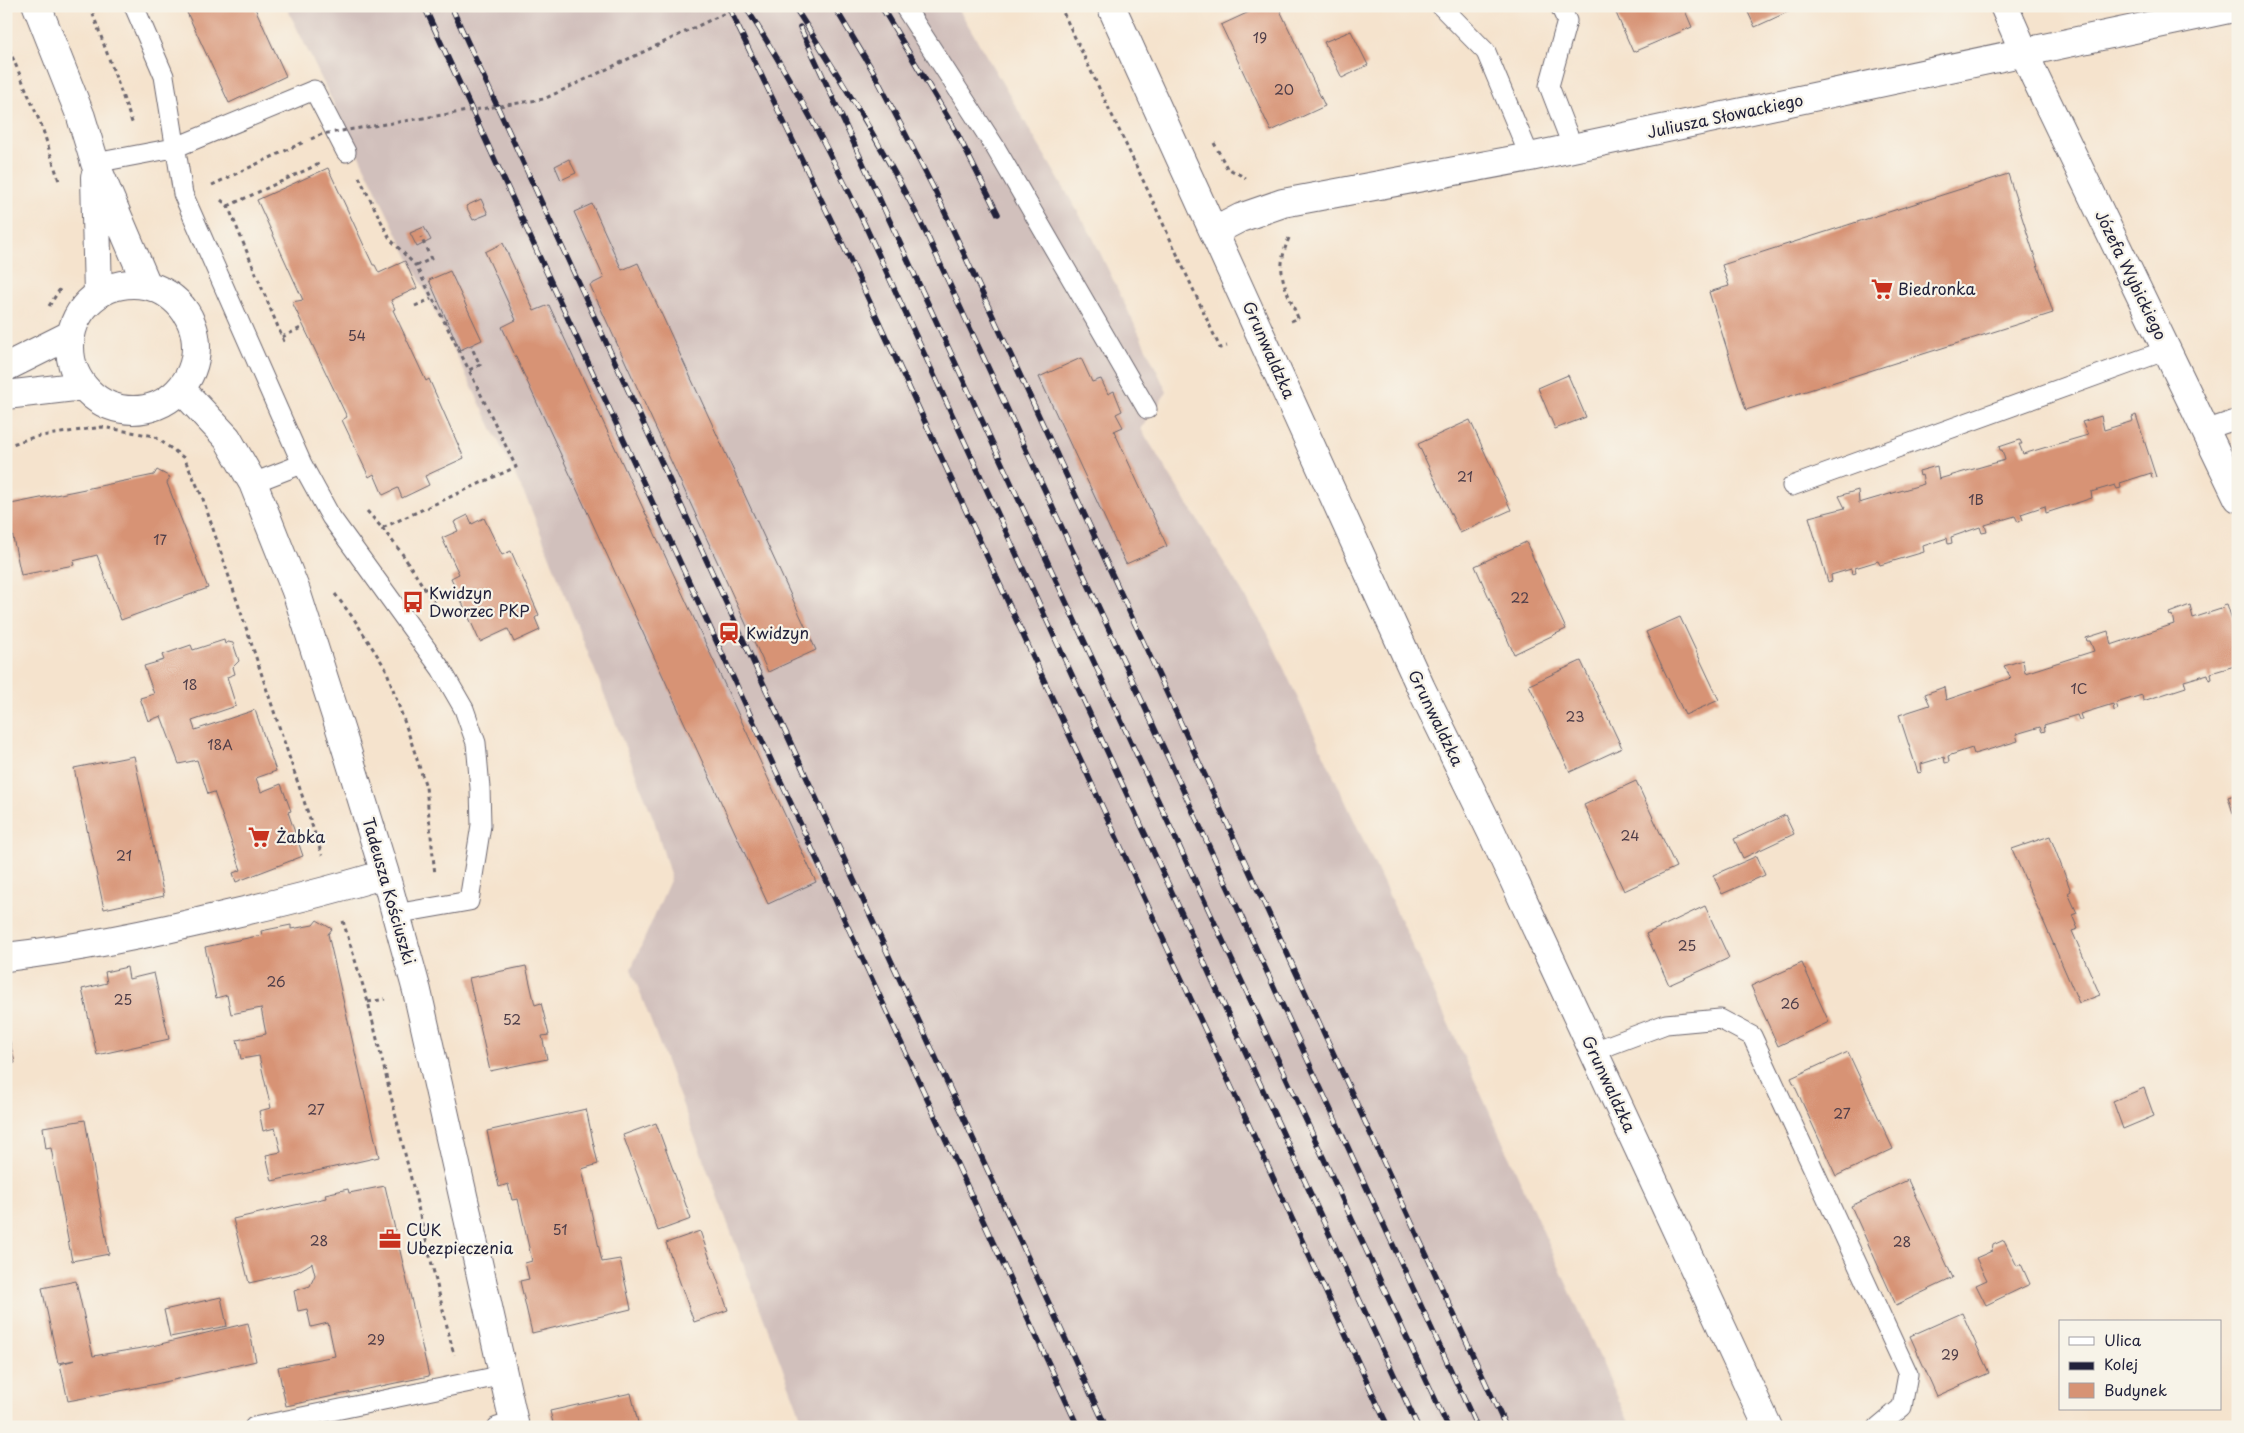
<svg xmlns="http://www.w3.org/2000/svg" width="2244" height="1433" viewBox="0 0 2244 1433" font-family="'Playpen Sans',sans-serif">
	<rect width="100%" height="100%" fill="#f7f3e8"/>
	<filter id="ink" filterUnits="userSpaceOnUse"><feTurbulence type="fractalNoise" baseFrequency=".02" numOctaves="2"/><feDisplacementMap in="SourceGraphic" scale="10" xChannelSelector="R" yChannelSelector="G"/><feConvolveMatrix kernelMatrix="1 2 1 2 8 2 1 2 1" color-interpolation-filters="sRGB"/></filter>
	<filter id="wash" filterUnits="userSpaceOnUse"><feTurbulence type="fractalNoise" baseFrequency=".0096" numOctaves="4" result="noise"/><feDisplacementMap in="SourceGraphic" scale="20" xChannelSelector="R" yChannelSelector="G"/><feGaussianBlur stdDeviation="1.12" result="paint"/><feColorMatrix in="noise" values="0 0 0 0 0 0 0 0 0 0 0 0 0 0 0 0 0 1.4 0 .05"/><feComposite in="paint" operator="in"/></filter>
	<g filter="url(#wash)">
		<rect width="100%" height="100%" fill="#f5e3cd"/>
		<path fill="#d1c0bc" d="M286,6H957L1092,236L1167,392L1141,429L1267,632L1488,1109L1631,1427H805L631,969L671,878L654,820L529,504Z"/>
		<g id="blocks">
			<path fill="#d79374" d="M184,6H254L286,76L229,103Z
				M1262,6H1278L1325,106L1271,131L1221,25Z
				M1613,6H1683L1692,27L1633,52Z
				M1745,6H1801L1755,27Z
				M1351,31L1368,65L1342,78L1324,42Z
				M569,159L576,173L561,180L555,166Z
				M328,168L373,265H375L379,273L405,261L417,288L391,300L395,309L393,310L426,381L429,379L464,458L425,476L429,485L402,498L398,488L383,495L374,474L369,477L342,420L347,417L292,302L303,300L257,200Z
				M2008,174L2053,313L1746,410L1709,292L1729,286L1722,265Z
				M481,199L488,214L473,220L466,206Z
				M592,204L622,270L638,263L816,650L768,672L590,285L604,278L574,212Z
				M424,227L431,240L417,247L410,233Z
				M503,243L534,311L549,305L816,882L768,904L502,327L516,320L485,252Z
				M450,271L482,340L460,350L429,280Z
				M1081,358L1092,382L1101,379L1108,394L1114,391L1122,411L1116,414L1123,427L1114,431L1167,546L1126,564L1039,377Z
				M1568,375L1586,417L1555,429L1538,388Z
				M2136,415L2156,477L2152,478L2151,473L2120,483L2121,488L2117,489L2115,485L2091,492L2092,498L2046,513L2045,506L2021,514L2023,520L2018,522L2015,516L1985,525L1987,532L1982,533L1980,527L1951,537L1952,543L1948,544L1947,538L1923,546L1924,552L1880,565L1878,561L1855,568L1856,573L1852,574L1851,569L1831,575L1832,581L1828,582L1809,517L1845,508L1839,496L1858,490L1859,503L1924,484L1922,475L1920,476L1919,471L1937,466L1939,479L2005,460L2002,450H2000L1999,447L2020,440L2022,444H2019L2023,454L2088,435L2082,422L2101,416L2104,430L2133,421L2132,417Z
				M1470,420L1511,510L1460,533L1418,444Z
				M157,470L170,477L167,483L208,588L121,620L97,555L73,561L74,565L21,575L6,505L154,475Z
				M468,515L472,524L484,518L502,555L511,551L539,615L535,618L540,630L514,642L508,629L480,642L451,578L459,574L442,538L458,531L454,522Z
				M1526,542L1566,629L1514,654L1475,566Z
				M2227,604L2238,638V665L2211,673L2212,679L2209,680L2208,674L2184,681L2186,687L2143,701L2142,695L2116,703L2118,709L2114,711L2113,704L2080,714L2082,720H2079L2077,715L2044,725L2045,731L2042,732L2040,727L2016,734L2018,741L1974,754L1972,748L1948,756L1949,762L1945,763L1944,757L1921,764L1922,772L1918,773L1899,715L1930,705L1925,694L1944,687L1946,700L2011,678L2004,666L2023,660L2025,673L2094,651L2090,641H2087L2086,638L2108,631L2111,645L2174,624L2172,615L2170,616L2169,613L2190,605L2193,618L2224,608L2223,605Z
				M1680,617L1719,700L1685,715L1646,632Z
				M224,640L225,644L228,642L233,643L239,661L233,667L235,674L227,677L236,706L192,721L195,730L255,710L276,771L256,778L261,792L281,784L291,811L288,812L303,856L236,882L233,873L241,870L214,792L208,794L197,760L179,764L161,716L148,721L140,698L154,694L144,666L164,660L162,655L191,645L193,650Z
				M1581,661L1622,748L1570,772L1529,685Z
				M134,756L164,896L104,909L74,768Z
				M1636,781L1676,867L1624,891L1584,805Z
				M2238,794V826H2237L2228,797Z
				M1785,815L1794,834L1743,858L1734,839Z
				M2050,836L2071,891L2068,893L2077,913L2072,915L2078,929L2072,931L2100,995L2079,1003L2012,849Z
				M1757,856L1765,875L1722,894L1713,875Z
				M1705,906L1729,958L1669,985L1646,934Z
				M317,920L332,929L328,934L379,1157L272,1181L266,1155L281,1152L275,1128L263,1131L259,1111L271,1108L259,1056L241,1059L237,1040L266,1034L261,1008L231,1014L227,995L216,998L205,947L262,935L261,931L291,925V929L313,925Z
				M1802,963L1829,1022L1778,1046L1751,986Z
				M526,966L535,1005L541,1003L549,1035L542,1036L547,1059L490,1071L469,978Z
				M127,967L129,979L154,973L169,1039L97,1055L82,989L107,983L105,972Z
				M6,1026L15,1063L6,1065Z
				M1848,1052L1893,1149L1836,1176L1791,1078Z
				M2144,1088L2154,1116L2123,1129L2113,1101Z
				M586,1109L598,1164L582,1169L602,1262L620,1259L631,1309L532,1333L520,1281L529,1279L525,1263L532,1261L518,1199L512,1200L508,1184L499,1187L487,1131Z
				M85,1120L109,1254L72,1261L51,1148L46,1149L43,1127Z
				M656,1123L691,1219L658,1231L623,1135Z
				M1908,1180L1953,1278L1896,1305L1851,1206Z
				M385,1186L429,1376L286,1406L278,1367L335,1356L328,1323L311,1327L307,1309L298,1311L294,1291L310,1286L315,1275L312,1263L297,1272L249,1283L233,1219L326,1198L325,1194L348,1189L349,1193Z
				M700,1231L728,1310L694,1322L666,1243Z
				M2004,1240L2017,1266L2021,1264L2030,1284L1986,1305L1976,1285L1987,1280L1976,1258L1992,1251L1993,1245Z
				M76,1281L93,1356L148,1347L248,1323L256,1361L156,1384L68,1401L60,1364L75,1360L58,1363L42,1288Z
				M221,1297L227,1326L170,1337L164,1310Z
				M1962,1313L1989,1373L1937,1396L1910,1336Z
				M631,1393L639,1427H554L550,1411Z"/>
		</g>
	</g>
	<g filter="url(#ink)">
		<use href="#blocks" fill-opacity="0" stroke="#6c666e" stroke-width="1"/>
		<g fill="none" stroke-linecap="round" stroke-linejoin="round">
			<g stroke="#6c666e" stroke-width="21">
				<path id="lane" d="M134,6L164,76L183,194L302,464L331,517L441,669L464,709L476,743L480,788L481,825L469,901L395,914
					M904,6L995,147L1147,409
					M1441,6L1486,52L1530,157
					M1560,6L1567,21L1549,86L1573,148
					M95,163L174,148L314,90L346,152
					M2205,430L2238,419
					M253,483L302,464
					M1792,486L2167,350
					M1594,1051L1666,1024L1720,1019L1752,1036L1908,1374L1902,1407L1878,1427
					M254,1427L504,1375
					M497,1427L514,1422"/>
			</g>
			<g stroke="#6c666e" stroke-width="30">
				<path id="street" d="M37,6L81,117L95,163L147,285
					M2004,6L2035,77L2238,498
					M95,177L98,294
					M1215,231L1240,218L1283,203L1530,157L2238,7
					M70 347a63 63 0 1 1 126 0a63 63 0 1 1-126 0Z
					M6,367L70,335
					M181,389L227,438L253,483L296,591L342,735L385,874L417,991L515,1427
					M6,395L83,386
					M6,957C81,948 154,933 227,915C280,903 333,890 385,874"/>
			</g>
			<g stroke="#6c666e" stroke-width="30">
				<path id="primary" d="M1111,6L1421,688L1491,831L1768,1427"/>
			</g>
			<path stroke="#6c666e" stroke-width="3" stroke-dasharray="4 4" stroke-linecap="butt" d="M90,6L133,125
				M1060,6L1150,195L1220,348L1227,346
				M6,42L42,127L59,181
				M1214,143L1227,168L1246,178
				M359,177L390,239L416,266L469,370L480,365L471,346
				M212,185L306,141
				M221,200L228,206L285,344
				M228,206L319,164
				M1289,238C1274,273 1285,285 1298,318L1291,321
				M416,266L431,259L421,237
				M49,306L62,286
				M415,306L431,299
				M282,337L303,327
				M6,446L34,437L102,427L154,436L184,458L202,496L322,855
				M367,511L382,528L516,467L469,370
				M382,528L401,552L439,611
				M335,594L354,619L386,669L409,735L426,787L435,875
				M343,921L368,1002L454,1355
				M368,1002L385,999"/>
			<use href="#lane" stroke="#fff" stroke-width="19"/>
			<use href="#street" stroke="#fff" stroke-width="28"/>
			<use href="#primary" stroke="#fff" stroke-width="28"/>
			<g stroke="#22223b" stroke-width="5.5">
				<path id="rail" d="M424,6L1078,1427
					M451,6L1106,1427
					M728,6L855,270L1388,1427
					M745,6C790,76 828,148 864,223L1418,1427
					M794,6C842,80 887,154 926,233L1477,1427
					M834,6L873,71L935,191L1506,1427
					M881,6L956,131L998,214
					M800,27L1448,1427
					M940,1425L941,1427"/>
			</g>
			<use href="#rail" stroke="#f7f3e8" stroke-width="4" stroke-dasharray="11" stroke-linecap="butt"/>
			<path stroke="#6c666e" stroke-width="3" stroke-dasharray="4 4" stroke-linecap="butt" d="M311,139L322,134L544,99L740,6"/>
		</g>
	</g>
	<defs>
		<g id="supermarket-bare" transform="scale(1.725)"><path d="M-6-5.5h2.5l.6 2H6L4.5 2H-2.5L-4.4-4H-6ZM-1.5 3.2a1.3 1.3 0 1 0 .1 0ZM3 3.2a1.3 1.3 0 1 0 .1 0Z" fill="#c8321e" stroke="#f7f3e8" stroke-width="2.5" paint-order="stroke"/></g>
		<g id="bus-bare" transform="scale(1.725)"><path d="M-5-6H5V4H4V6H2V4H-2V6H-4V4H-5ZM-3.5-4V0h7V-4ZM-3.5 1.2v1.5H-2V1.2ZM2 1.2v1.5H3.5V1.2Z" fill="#c8321e" stroke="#f7f3e8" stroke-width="2.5" paint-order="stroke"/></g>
		<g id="station-bare" transform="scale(1.725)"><path d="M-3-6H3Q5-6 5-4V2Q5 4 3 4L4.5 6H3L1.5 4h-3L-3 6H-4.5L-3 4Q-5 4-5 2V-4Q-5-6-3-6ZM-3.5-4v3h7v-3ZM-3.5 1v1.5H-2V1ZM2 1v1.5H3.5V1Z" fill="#c8321e" stroke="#f7f3e8" stroke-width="2.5" paint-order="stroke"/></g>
		<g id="office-bare" transform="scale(1.725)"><path d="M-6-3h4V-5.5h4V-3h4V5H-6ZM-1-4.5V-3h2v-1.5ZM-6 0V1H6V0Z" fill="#c8321e" stroke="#f7f3e8" stroke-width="2.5" paint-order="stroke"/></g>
	</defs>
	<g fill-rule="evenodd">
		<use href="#supermarket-bare" x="1882" y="289"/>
		<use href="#bus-bare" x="413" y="602"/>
		<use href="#station-bare" x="729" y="633"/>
		<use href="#supermarket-bare" x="259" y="837"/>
		<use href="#office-bare" x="390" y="1239"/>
	</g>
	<g text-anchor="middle" stroke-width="4.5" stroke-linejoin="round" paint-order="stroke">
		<g font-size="14" fill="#4f3e49">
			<text x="1260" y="43">19</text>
			<text x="1284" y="95">20</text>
			<text x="357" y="341">54</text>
			<text x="1465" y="482">21</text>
			<text x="1976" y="505">1B</text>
			<text x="160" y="545">17</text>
			<text x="1520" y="603">22</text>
			<text x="190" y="690">18</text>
			<text x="2079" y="694">1C</text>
			<text x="1575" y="722">23</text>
			<text x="220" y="750">18A</text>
			<text x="1630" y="841">24</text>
			<text x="124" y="861">21</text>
			<text x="1687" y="951">25</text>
			<text x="276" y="987">26</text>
			<text x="123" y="1005">25</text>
			<text x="1790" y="1009">26</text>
			<text x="512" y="1025">52</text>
			<text x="316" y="1115">27</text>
			<text x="1842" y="1119">27</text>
			<text x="560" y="1235">51</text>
			<text x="319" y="1246">28</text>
			<text x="1902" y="1247">28</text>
			<text x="376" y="1345">29</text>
			<text x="1950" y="1360">29</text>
		</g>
		<g font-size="16" fill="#22223b" stroke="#f7f3e8">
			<text transform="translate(1725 116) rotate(-12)" y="6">Juliusza Słowackiego</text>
			<text transform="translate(2131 275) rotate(64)" y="6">Józefa Wybickiego</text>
			<text transform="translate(1269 350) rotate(66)" y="6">Grunwaldzka</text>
			<text transform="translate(1436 718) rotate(64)" y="6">Grunwaldzka</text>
			<text transform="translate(389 891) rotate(74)" y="6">Tadeusza Kościuszki</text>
			<text transform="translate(1609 1084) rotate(65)" y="6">Grunwaldzka</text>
		</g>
		<g font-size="16" fill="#22223b" stroke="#f7f3e8" text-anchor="start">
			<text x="1898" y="295">Biedronka</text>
			<text x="429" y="599">Kwidzyn<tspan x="429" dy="18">Dworzec PKP</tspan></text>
			<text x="746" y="639">Kwidzyn</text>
			<text x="276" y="843">Żabka</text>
			<text x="406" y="1236">CUK<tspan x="406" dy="18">Ubezpieczenia</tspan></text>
		</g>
	</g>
	<rect width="2244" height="1433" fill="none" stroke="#f7f3e8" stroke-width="25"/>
	<rect x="2059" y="1320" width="162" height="90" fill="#f7f3e8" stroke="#a29fa3"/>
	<rect x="2069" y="1337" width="25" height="8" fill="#ffffff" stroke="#a29fa3"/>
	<text x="2104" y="1346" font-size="15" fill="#22223b">Ulica</text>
	<rect x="2069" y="1362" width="25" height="8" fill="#22223b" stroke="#a29fa3"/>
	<text x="2104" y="1370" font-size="15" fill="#22223b">Kolej</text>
	<rect x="2069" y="1383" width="25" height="15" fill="#d79374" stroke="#a29fa3"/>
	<text x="2104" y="1396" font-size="15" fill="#22223b">Budynek</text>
</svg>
